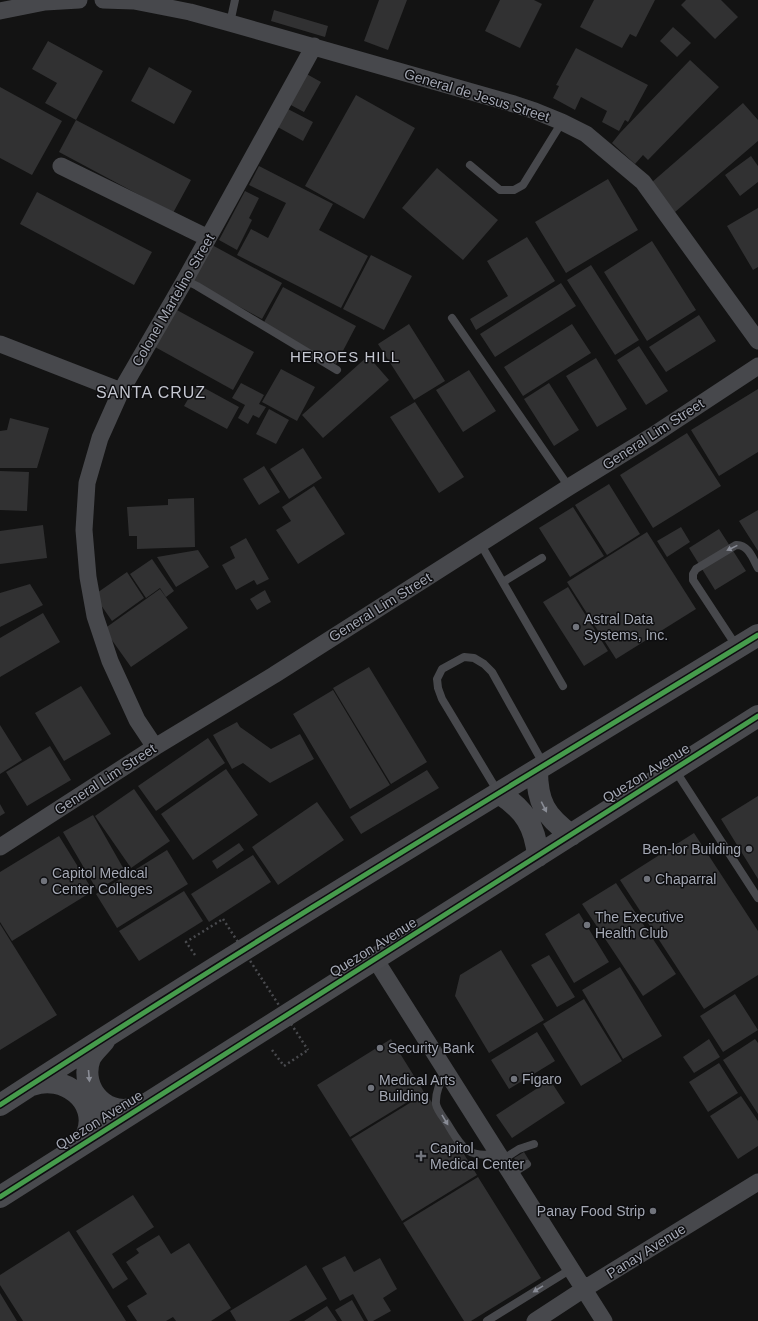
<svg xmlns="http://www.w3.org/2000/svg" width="758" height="1321" viewBox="0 0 758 1321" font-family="Arial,sans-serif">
	<rect width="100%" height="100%" fill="#131313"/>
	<path fill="#313132" d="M379,0H407L388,50L364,41Z
		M500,0H534L542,4L520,48L485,31Z
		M594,0H655L636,37L630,34L622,48L580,27Z
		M686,0H721L738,17L715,39L681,5Z
		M274,10L328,26L325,37L271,21Z
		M673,27L691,43L677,57L660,41Z
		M48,41L103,71L76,120L45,103L57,83L32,69Z
		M576,48L648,85L628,122L625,120L619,131L602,122L607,111L581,97L575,110L553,98L559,86L556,85Z
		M690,60L719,87L648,160L643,155L635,164L612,143L620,133Z
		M149,67L192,91L174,124L131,101Z
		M303,72L321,82L304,112L287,103Z
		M0,87L62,121L32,175L0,158Z
		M356,95L415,128L364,219L305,186Z
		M743,103L758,120V141L675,212L651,183Z
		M284,107L313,122L303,141L274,125Z
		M76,120L191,180L173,213L59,152Z
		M751,156L758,166V182L740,196L725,175Z
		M259,166L333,204L319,230L368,256L341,308L237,255L251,229L268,238L286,203L249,185Z
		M437,168L498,220L463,260L402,208Z
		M608,179L638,230L566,273L535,222Z
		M245,191L259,198L249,218L252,220L237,250L219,240Z
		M37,192L152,252L134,285L20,224Z
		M758,208V267L753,270L727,226Z
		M527,237L555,281L476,330L470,319L508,296L487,261Z
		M652,241L696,310L647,341L604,272Z
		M212,245L282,283L262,319L192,281Z
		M371,255L412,276L384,330L343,309Z
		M591,265L639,340L615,355L567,280Z
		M561,283L576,306L495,357L480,334Z
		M283,287L356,326L336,364L263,324Z
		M175,309L254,352L233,390L155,347Z
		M699,315L716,341L666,372L649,347Z
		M409,324L445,381L414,400L378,344Z
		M572,324L591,353L523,396L504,367Z
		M639,346L668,391L646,405L617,360Z
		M368,356L389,380L323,438L302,415Z
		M596,358L627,409L597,427L566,376Z
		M281,369L315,387L297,421L262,402Z
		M469,370L496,411L463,432L436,390Z
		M241,383L264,395L259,404L266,407L259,418L253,415L248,424L238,418L245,405L232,398Z
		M549,383L579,430L554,446L524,399Z
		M197,384L239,407L227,429L184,406Z
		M758,389V452L719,476L691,430Z
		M415,402L464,477L439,493L390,417Z
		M269,409L289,420L276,444L256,434Z
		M10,418L49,428L37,468H0V431L7,430Z
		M687,433L721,486L653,528L620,475Z
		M303,448L322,478L289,499L270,469Z
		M264,466L280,492L259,505L243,479Z
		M0,471L29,472L27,511L0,510Z
		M609,484L640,534L607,555L575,505Z
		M314,486L345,534L298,564L276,530L291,521L282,507Z
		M194,498L195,547L137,549V536H129L127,507L168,505V499Z
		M573,507L604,556L570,577L539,528Z
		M758,510V551L739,521Z
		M43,525L47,558L0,564V531Z
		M681,527L690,542L667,557L657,541Z
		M719,529L746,571L715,590L689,548Z
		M647,532L696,609L616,659L567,582Z
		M246,538L269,579L257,585L254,580L236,590L222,565L235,558L230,547Z
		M198,550L209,567L176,587L157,557Z
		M152,559L174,591L166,597L160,588L146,598L130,574Z
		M127,572L144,598L112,621L94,595Z
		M30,584L43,605L0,627V593Z
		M568,587L608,651L584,666L543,602Z
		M160,589L188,628L131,667L104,629Z
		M265,590L271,602L257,610L250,599Z
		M43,613L60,642L0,677V638Z
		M369,667L427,762L391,784L333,688Z
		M81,686L111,734L64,761L35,713Z
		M333,690L390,785L350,809L293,714Z
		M237,722L240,727L271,749L300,734L314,759L270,783L243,763L232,769L213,735Z
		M0,725L22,760L0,774Z
		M208,738L225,763L156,811L138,786Z
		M50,746L71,780L27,806L6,772Z
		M226,769L258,815L193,860L161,814Z
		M427,770L439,788L361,834L350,817Z
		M134,789L170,841L131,868L95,816Z
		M758,796V879L721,819Z
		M317,802L344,840L278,885L252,847Z
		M0,804L5,813L0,816Z
		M93,815L126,873L97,890L63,832Z
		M694,833L758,931V975L704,1009L620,880Z
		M59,836L93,891L12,941L0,922V872Z
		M239,843L244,850L217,869L212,861Z
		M167,850L188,884L117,928L96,894Z
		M253,855L271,882L209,922L191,894Z
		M616,883L676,974L643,996L582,904Z
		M184,891L203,921L139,961L119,931Z
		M579,913L609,962L574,983L545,934Z
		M0,924L57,1015L0,1050Z
		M501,950L544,1020L489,1053L455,996L460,975Z
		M549,955L575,997L557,1007L531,965Z
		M620,967L662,1036L623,1059L582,990Z
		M735,994L758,1030L723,1052L700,1016Z
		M584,999L622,1061L581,1086L543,1024Z
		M537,1032L555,1061L509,1089L491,1060Z
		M391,1039L424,1092L350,1137L317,1085Z
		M709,1039L720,1057L694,1073L683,1057Z
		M755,1039L758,1043V1114L723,1060Z
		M719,1063L738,1093L708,1112L689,1082Z
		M550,1080L565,1103L512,1138L496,1115Z
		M426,1093L477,1175L402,1221L351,1139Z
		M741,1096L758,1121V1146L738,1159L710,1116Z
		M524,1152L529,1160L520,1166L514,1158Z
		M478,1177L541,1278L471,1321H464L403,1223Z
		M133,1195L154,1227L112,1254L128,1279L113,1289L76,1231Z
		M69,1231L126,1321H23L0,1285V1275Z
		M159,1235L171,1254L189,1243L231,1308L211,1321H176L173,1317L166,1321H137L127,1306L147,1294L126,1262L139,1253L136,1249Z
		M345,1256L354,1272L380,1258L397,1289L383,1298L391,1311L373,1321H368L353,1294L340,1301L322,1268Z
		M306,1265L327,1299L289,1321H236L230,1311Z
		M0,1293L17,1321H0Z
		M352,1300L364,1321H342L335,1310Z
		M327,1306L337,1321H304Z"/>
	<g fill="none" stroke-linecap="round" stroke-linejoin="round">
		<path stroke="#494a4e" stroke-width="2.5" stroke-dasharray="2 3" stroke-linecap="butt" d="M195,955L186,942L223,919
			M272,1050L284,1066L308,1050"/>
		<path stroke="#47484c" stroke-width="8" d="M230,23L235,0
			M470,165L500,190H514L523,185L562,122
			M185,280L197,286L337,370
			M452,318L569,487
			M480,543L563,686
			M503,582L542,558
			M737,647L693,580V574L696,569L736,545C748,544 753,559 758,568
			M675,770L758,898
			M498,792L442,699L438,688L437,679L442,669L464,657L474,658L484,664L492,672L544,765
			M446,1071C441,1081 435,1092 436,1104C437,1110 443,1117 447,1123C461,1146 467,1160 498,1153
			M502,1160L519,1149L534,1144
			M511,1174L527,1164
			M487,1321L571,1269"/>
		<path stroke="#47484c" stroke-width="17" d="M103,0L134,1L190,12L230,23L514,104L535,111L562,122L586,134L643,182L758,341
			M0,11L45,2L79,0
			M61,166L208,238
			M0,344L121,391
			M155,747L137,720L110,661L95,616L88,577L84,530L87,483L100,438L121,391L185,280L314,46
			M0,847L155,747L274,675L569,487L652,436L758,366
			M375,959L604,1321
			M535,1321L584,1289L758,1182"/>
		<path stroke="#494a4e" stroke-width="22" d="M537,770C537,802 545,816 571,835
			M499,793C525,810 535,826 538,856
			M104,1041C99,1047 93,1052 90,1058C78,1090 109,1121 140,1106
			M32,1085C63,1073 100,1101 87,1134C85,1140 79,1145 75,1149
			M0,1105C249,943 504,790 758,635
			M0,1197L758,716"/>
		<path stroke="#494a4e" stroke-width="2.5" stroke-dasharray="2 3" stroke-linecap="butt" d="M223,919L308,1050"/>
		<g stroke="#0d0d0f" stroke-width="8">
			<path id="cycleway" d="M0,1105C249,943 504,790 758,635
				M0,1197L758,716"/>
		</g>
		<use href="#cycleway" stroke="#469c4c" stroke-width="5"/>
	</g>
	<defs><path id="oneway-solid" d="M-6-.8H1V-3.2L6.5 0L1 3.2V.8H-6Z"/></defs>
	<g fill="#888b95">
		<use href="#oneway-solid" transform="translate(732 548) rotate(154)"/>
		<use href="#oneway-solid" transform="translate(445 1120) rotate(59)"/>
		<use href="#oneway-solid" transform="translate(538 1289) rotate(148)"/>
	</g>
	<g fill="#898c95">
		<use href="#oneway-solid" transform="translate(544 807) rotate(63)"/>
		<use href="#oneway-solid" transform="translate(89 1076) rotate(85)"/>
	</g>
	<g fill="#71747c" stroke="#0d0d0f" stroke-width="1.5">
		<circle cx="576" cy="627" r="4"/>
		<circle cx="749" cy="849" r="4"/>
		<circle cx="647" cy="879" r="4"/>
		<circle cx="44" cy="881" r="4"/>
		<circle cx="587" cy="925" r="4"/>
		<circle cx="380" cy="1048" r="4"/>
		<circle cx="514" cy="1079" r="4"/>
		<circle cx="371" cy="1088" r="4"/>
		<path d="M419 1150h4v4h4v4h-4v4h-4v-4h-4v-4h4z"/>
		<circle cx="653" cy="1211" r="4"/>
	</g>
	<g text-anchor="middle" stroke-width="3" stroke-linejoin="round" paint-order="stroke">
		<g font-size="14" fill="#a4a8b4" stroke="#0d0d0f">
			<text transform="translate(477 95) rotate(17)" y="5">General de Jesus Street</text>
			<text transform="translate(173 300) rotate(-60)" y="5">Colonel Martelino Street</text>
			<text transform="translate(653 434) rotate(-33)" y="5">General Lim Street</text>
			<text transform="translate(380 607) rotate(-32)" y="5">General Lim Street</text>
			<text transform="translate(646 773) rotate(-32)" y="5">Quezon Avenue</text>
			<text transform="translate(105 779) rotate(-33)" y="5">General Lim Street</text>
			<text transform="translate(373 947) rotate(-32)" y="5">Quezon Avenue</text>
			<text transform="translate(99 1120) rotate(-32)" y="5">Quezon Avenue</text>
			<text transform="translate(646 1251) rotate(-32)" y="5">Panay Avenue</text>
		</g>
		<g font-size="14" fill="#a4a8b4" stroke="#0d0d0f" text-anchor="start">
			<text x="584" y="624">Astral Data<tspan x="584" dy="16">Systems, Inc.</tspan></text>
			<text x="741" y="854" text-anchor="end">Ben-lor Building</text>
			<text x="52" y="878">Capitol Medical<tspan x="52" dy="16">Center Colleges</tspan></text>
			<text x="655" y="884">Chaparral</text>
			<text x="595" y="922">The Executive<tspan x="595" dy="16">Health Club</tspan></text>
			<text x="388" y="1053">Security Bank</text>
			<text x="522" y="1084">Figaro</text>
			<text x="379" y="1085">Medical Arts<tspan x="379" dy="16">Building</tspan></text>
			<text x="430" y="1153">Capitol<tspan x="430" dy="16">Medical Center</tspan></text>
			<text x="645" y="1216" text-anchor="end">Panay Food Strip</text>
		</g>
		<g font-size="15" letter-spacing="1" fill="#c5c7d1" stroke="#0d0d0f">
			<text x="345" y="362">HEROES HILL</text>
		</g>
		<g font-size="16" letter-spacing="1" fill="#c5c7d1" stroke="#0d0d0f">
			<text x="151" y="398">SANTA CRUZ</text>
		</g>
	</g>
</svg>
